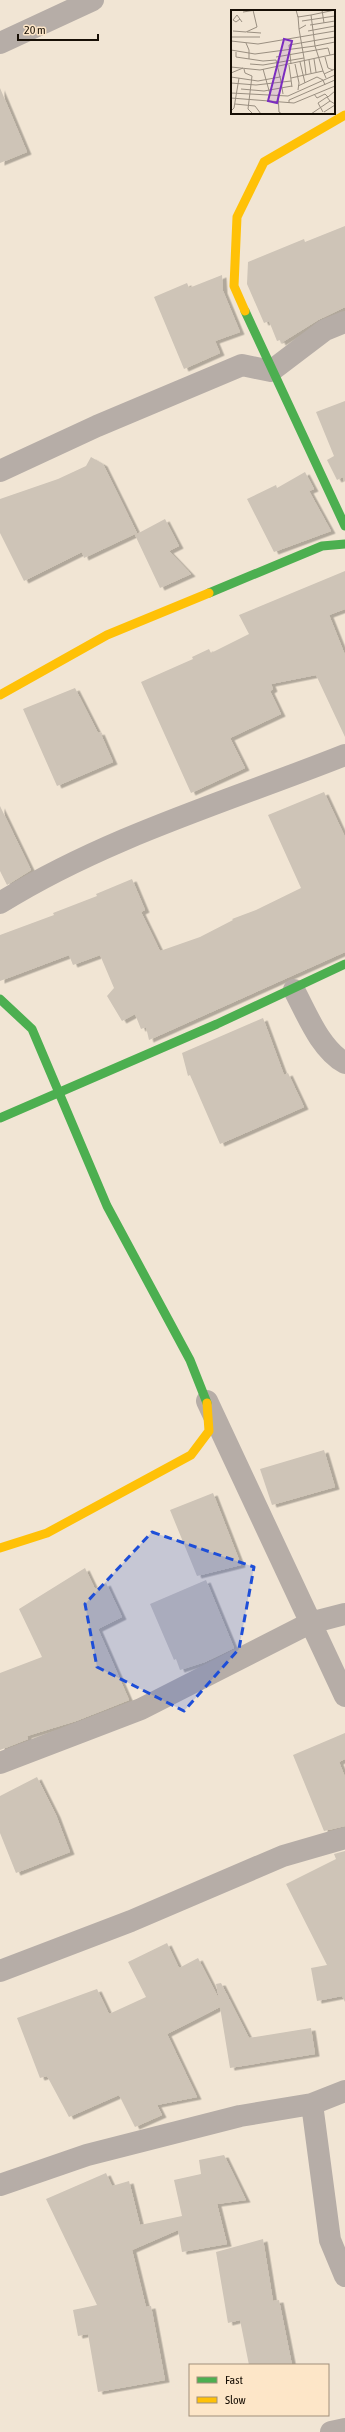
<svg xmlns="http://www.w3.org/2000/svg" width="345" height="2432" viewBox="0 0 345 2432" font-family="'Asap Condensed',sans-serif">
	<defs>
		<filter id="shadow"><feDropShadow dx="4.5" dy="2.5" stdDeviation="0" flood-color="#0004"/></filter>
	</defs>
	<rect width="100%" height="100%" fill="#f1e5d4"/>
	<path fill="#cec4b7" filter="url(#shadow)" d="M0,88L27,152L0,163Z
		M345,226V307L318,320L281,343L280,340L277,341L269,321L264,323L247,284L248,262L304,239L305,242Z
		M222,275L223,291L240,332L215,341L220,353L184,369L154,297L187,283L189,288Z
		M345,401V481H344L343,477L337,480L327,460L334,456L316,412Z
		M91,457L103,464L137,533L84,558L82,552L24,581L0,533V499L58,479L86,466Z
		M305,472L314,489L309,491L331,531L274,552L247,499L276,485L277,488Z
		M165,519L179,546L169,551L191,574L160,588L135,535Z
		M345,571V609L329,615L345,655V737L316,675L271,684L273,689L270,691L281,714L230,738L245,768L191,793L141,682L193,659L192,657L209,649L211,653L249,634L239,615Z
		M75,688L98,733L100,732L113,762L57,786L23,709Z
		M324,792L345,837V952L149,1040L146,1027L141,1029L135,1014L122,1021L107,996L114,988L100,955L73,965L69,955L0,981V935L54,915L53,913L97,896L96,894L132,879L145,910L141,912L160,951L200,937L233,920L232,919L256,910L301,888L268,815Z
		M0,806L31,870L7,885L0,871Z
		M263,1018L284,1075L288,1073L304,1107L220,1144L190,1075L188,1076L182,1053Z
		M324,1450L335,1487L272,1505L260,1469Z
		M213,1493L241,1565L197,1576L170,1510Z
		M85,1568L95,1589L106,1583L122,1617L98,1629L129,1700L76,1721L27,1736L28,1739L0,1750V1673L42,1657L19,1609Z
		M206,1580L234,1648L205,1662L180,1670L176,1659L174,1660L150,1604Z
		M345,1733V1759L339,1762L345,1777V1826L324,1831L293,1755Z
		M37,1777L56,1815L70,1852L16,1873L0,1833V1796Z
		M345,1851V2002L342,1996L317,2001L311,1968L327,1965L286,1884L336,1859L334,1854Z
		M167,1943L179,1968L198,1958L219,1999L216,1984L221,1983L249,2038L311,2028L315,2054L230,2068L220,2007L167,2034L197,2097L157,2105L162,2115L135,2127L119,2095L69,2117L47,2076L40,2078L17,2018L97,1989L109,2014L146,1997L128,1962Z
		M224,2155L246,2200L217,2204L227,2244L182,2252L178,2230L132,2250L146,2307L151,2306L165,2380L98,2392L88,2334L78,2336L73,2310L97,2305L46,2199L106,2173L112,2186L129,2181L140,2225L182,2216L174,2180L201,2174L199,2160Z
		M263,2239L273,2301L279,2300L292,2365H249L240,2320L228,2323L216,2252Z"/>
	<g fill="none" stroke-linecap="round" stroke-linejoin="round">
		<path stroke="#b6ada7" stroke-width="22" d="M0,43L93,0
			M0,471L97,426L242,365L271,371L325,330L345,322
			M0,903C106,837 229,801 345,755
			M294,990C307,1014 320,1049 345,1063
			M207,1401L345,1696
			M0,1763L141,1709L310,1623L345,1614
			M0,1971L131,1921L283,1856L345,1838
			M312,2104L330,2240L345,2276
			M0,2185L87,2155L240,2116L312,2104L345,2091
			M331,2432L345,2429"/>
		<path stroke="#4caf50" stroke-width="9" d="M245,311L345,526
			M209,593L322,546L345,544
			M0,999L32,1029L107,1206L190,1360L207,1403
			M0,1118L217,1024L345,964"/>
		<path stroke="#ffc107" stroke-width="9" d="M245,311L234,286L237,217L264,162L345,115
			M0,695L107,635L209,593
			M0,1548L47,1533L191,1455L209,1431L207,1403"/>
	</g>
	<path fill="#1d4ed8" fill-opacity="0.2" stroke="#1d4ed8" stroke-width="3" stroke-dasharray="8 5" stroke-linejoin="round" d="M152,1532L254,1567L239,1649L184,1711L97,1667L85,1604Z"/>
	<g transform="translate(231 10)">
		<rect width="104" height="104" fill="#f1e5d4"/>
		<path fill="none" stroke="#9a8f81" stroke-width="1" d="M65,0L67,7L80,5L84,36L104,32M91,0L93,13M12,2L25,0M0,5V35M80,5L104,0M67,6L68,19M9,9L5,12L2,10L6,5L11,12M71,11L104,6M79,15L104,11M2,21L15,22L26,17L22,0M77,21L104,16M16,22L30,23M0,27H29M0,31L27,34L104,21M15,33L18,40V49M0,40L24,44L84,36L92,61M45,47L97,38L99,45M94,47L97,58L102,60M73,48L68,19L75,15M83,49L85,62M78,50L80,63M69,52L74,73M19,54L32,55L73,48L75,65M60,54L58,35L104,27M64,54L68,73L67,80M58,55L61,77M0,57L29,60L104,44M13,59L14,63L21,66L17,99L22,104M32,59L39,84M0,63L12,58M93,64L104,59M49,66L52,84M0,67L27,71L49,67L45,50L32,51L5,47V42M60,68L92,61L95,68M0,73L25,75L60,71M67,76L86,67L92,70L94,75M10,79L33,81L61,76M0,83L57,86L104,65M47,84L48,102L51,104M83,84L86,88L94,84L97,87L104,81M0,88L63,93L104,76M58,93V90L104,70M4,94L24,96L30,104M0,101L3,98L8,68M92,102L87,93L96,87L99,91M93,102L104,95M80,104L99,91L104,94"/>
		<path fill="#7b2cbf" fill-opacity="0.15" stroke="#7b2cbf" stroke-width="2" d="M53,29L61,31L46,93L37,91Z"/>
		<rect width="104" height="104" fill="none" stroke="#170f05" stroke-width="2"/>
	</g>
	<rect x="189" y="2364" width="140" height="52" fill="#fde6c8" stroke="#a1907a"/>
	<rect x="197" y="2377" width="20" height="6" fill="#4caf50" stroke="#a1907a"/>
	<text x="225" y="2384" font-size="12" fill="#170f05">Fast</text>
	<rect x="197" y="2397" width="20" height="6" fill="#ffc107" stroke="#a1907a"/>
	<text x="225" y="2404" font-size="12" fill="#170f05">Slow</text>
	<path d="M18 34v6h80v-6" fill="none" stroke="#170f05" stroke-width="2"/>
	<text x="24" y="34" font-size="12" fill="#170f05" stroke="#fde6c8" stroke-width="3" paint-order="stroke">20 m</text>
</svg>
